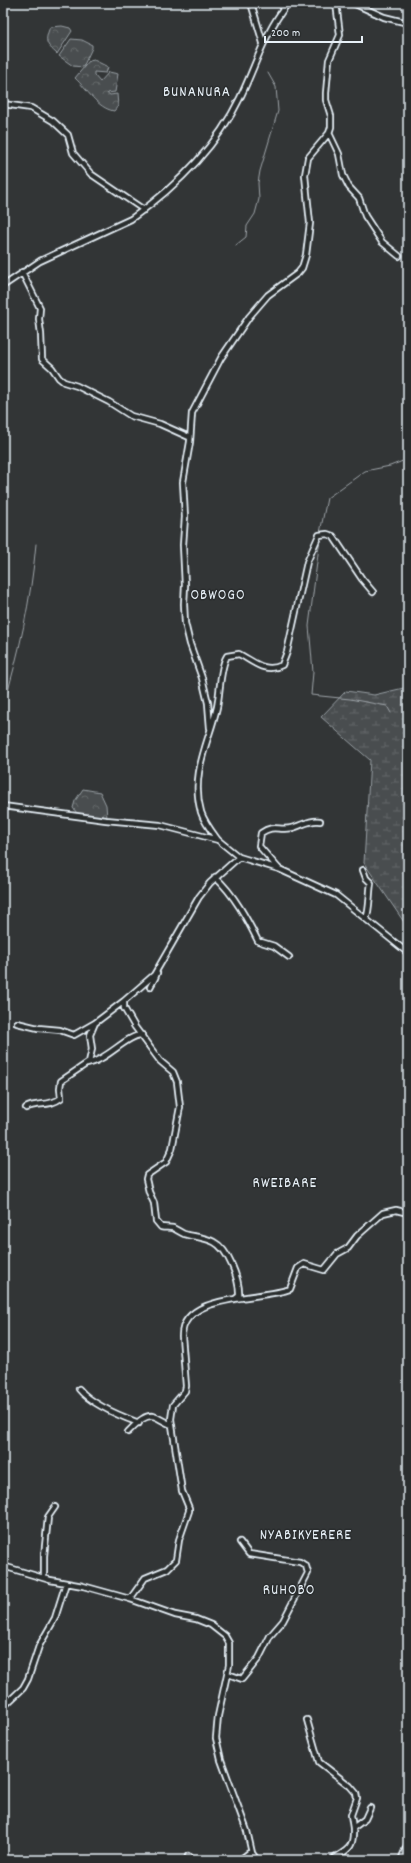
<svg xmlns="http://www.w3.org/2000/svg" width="411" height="1863" viewBox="0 0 411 1863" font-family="Dekko,sans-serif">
	<defs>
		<pattern id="forest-crowns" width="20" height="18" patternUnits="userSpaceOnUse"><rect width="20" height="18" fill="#494d4f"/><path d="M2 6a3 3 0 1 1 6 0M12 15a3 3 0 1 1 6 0" fill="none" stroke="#636769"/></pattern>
		<pattern id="wetland-marsh" width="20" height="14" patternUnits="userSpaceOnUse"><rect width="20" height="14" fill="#494d4f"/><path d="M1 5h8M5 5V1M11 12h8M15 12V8" fill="none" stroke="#636769"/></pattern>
	</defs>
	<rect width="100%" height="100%" fill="#323536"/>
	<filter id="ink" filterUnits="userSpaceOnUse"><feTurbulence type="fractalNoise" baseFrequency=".025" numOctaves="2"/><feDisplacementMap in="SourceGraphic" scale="8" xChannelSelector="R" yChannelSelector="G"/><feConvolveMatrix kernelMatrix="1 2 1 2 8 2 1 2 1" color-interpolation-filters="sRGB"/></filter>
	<g filter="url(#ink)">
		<path fill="url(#forest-crowns)" stroke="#989fa4" d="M62,26L70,28L72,31L57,54C46,44 44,42 50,27Z
			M71,39L82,40L92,45V48L83,67L73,66L59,56Z
			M94,60L108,67L106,73L94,72V75L100,82L109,72L118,74L115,92L107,93L110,95L117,94L118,106L114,111C97,108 87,89 75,78L89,61Z
			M83,789L100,792L106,805L107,818L77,813L73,808L75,801Z"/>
		<path fill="url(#wetland-marsh)" stroke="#989fa4" d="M408,687V928L364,863L370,760L321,717L346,691L374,695Z"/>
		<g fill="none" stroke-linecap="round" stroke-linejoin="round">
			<path stroke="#9fa5aa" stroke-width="1" d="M236,245L246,237L247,226L255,214L259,199L258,183L260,171L278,111L276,87L268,73
				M320,533L327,498L365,471L390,466L408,459
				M320,538L309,626L313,672L311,695L350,699L387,706L391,713
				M3,708C19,654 31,600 36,544"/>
			<g stroke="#e8f1f8" stroke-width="8">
				<path id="minor" d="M251,3L263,43
					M353,3L384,17L408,23
					M3,104L31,108L53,121L68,135L73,153L91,174L144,210
					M329,133L339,154L343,175L349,187L359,198L365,216L382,242L399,256
					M22,272L40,308L39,319L41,334L42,359L52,368L59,378L64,382L77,386L109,402L131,416L160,424L189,437
					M3,286L40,261L131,219C176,187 216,148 240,98C257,63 263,35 288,3
					M210,728L208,703L202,678L190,644L185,623L184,604L185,585L183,545L185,517L183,482L190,442L192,413L221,358L249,317L268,295L298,273L302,268L306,255L310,223L305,175L308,158L329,133L331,127V116L326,100V93L329,60L340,35L336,3
					M3,806L106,820L160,825L218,840L239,857L279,869L336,895L408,953
					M218,840C212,832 204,822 201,812C190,774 209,742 217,707C220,693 220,667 227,656L239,654C253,661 265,674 282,665L287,652L307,562L319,535L327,534L333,536L362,579L373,592
					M279,869L259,846L261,833C274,824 278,831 292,828C301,826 310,819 320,821
					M363,870L366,878L371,883C369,894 370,910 366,919
					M215,877C234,894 247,919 258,941L274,946L289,957
					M150,987L155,978L157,973
					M17,1023L38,1028L60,1030L74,1035L95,1023
					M87,1064C106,1061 128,1034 142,1035
					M26,1108C36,1102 50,1107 61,1098L60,1088L61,1081L89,1062L92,1049L90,1035L95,1023L124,1001
					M235,1299L239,1296C240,1280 228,1249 214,1242C205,1237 194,1237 184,1234C180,1232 177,1230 173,1228C169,1227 165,1228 161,1227L156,1221L154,1203L149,1192L146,1179L147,1175L166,1162L172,1149L180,1107L177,1082L173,1072L160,1061L135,1027L124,1008V1001L154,975L199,897L210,883L239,857
					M79,1389C91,1404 120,1416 139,1423
					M128,1432C135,1425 146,1412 156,1417C162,1420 166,1423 172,1425
					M3,1566L50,1580L83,1586L130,1599L175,1615L196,1619L211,1625L225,1636L229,1643V1665L218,1716L216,1738L221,1760L247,1831L252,1853L257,1860
					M44,1578V1556L48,1517L55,1507
					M130,1599L145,1578L167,1569L176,1560L179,1540L189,1511V1508L182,1491L171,1419L173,1405L185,1391L186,1386L182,1336C182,1293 261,1300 290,1289L298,1268L304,1264L324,1270L337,1254L348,1248L357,1236L383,1213L396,1210L408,1213
					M228,1674L242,1679L259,1658L270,1636L283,1621L308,1573L306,1566L300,1562L249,1554L240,1542
					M3,1707L23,1688L28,1679L39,1646L55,1618L66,1583
					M307,1720L319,1762L350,1786L356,1793L357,1798L351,1815L353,1828
					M188,1856L191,1860
					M240,1860L249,1853H252
					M332,1860C348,1849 354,1849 353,1828L365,1819L370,1808
					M401,1860L408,1843"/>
			</g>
			<use href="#minor" stroke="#2a2d2e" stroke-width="4.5"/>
		</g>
	</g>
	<g text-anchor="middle" stroke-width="3" stroke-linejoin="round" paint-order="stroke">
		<g font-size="15" letter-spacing="1" fill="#e8f1f8" stroke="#2a2d2e">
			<text x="197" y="96">BUNANURA</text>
			<text x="218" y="599">OBWOGO</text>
			<text x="285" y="1187">RWEIBARE</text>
			<text x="306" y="1539">NYABIKYERERE</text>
			<text x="289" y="1594">RUHOBO</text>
		</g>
	</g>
	<rect width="411" height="1863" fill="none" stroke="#2a2d2e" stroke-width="16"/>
	<rect x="8" y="8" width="395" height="1847" fill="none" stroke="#e8f1f8" stroke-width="1.5" filter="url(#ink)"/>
	<path d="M265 36v6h97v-6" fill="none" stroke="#e8f1f8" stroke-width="2"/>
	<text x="271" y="36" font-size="12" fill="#e8f1f8" stroke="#2a2d2e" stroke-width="3" paint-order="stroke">200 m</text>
</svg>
